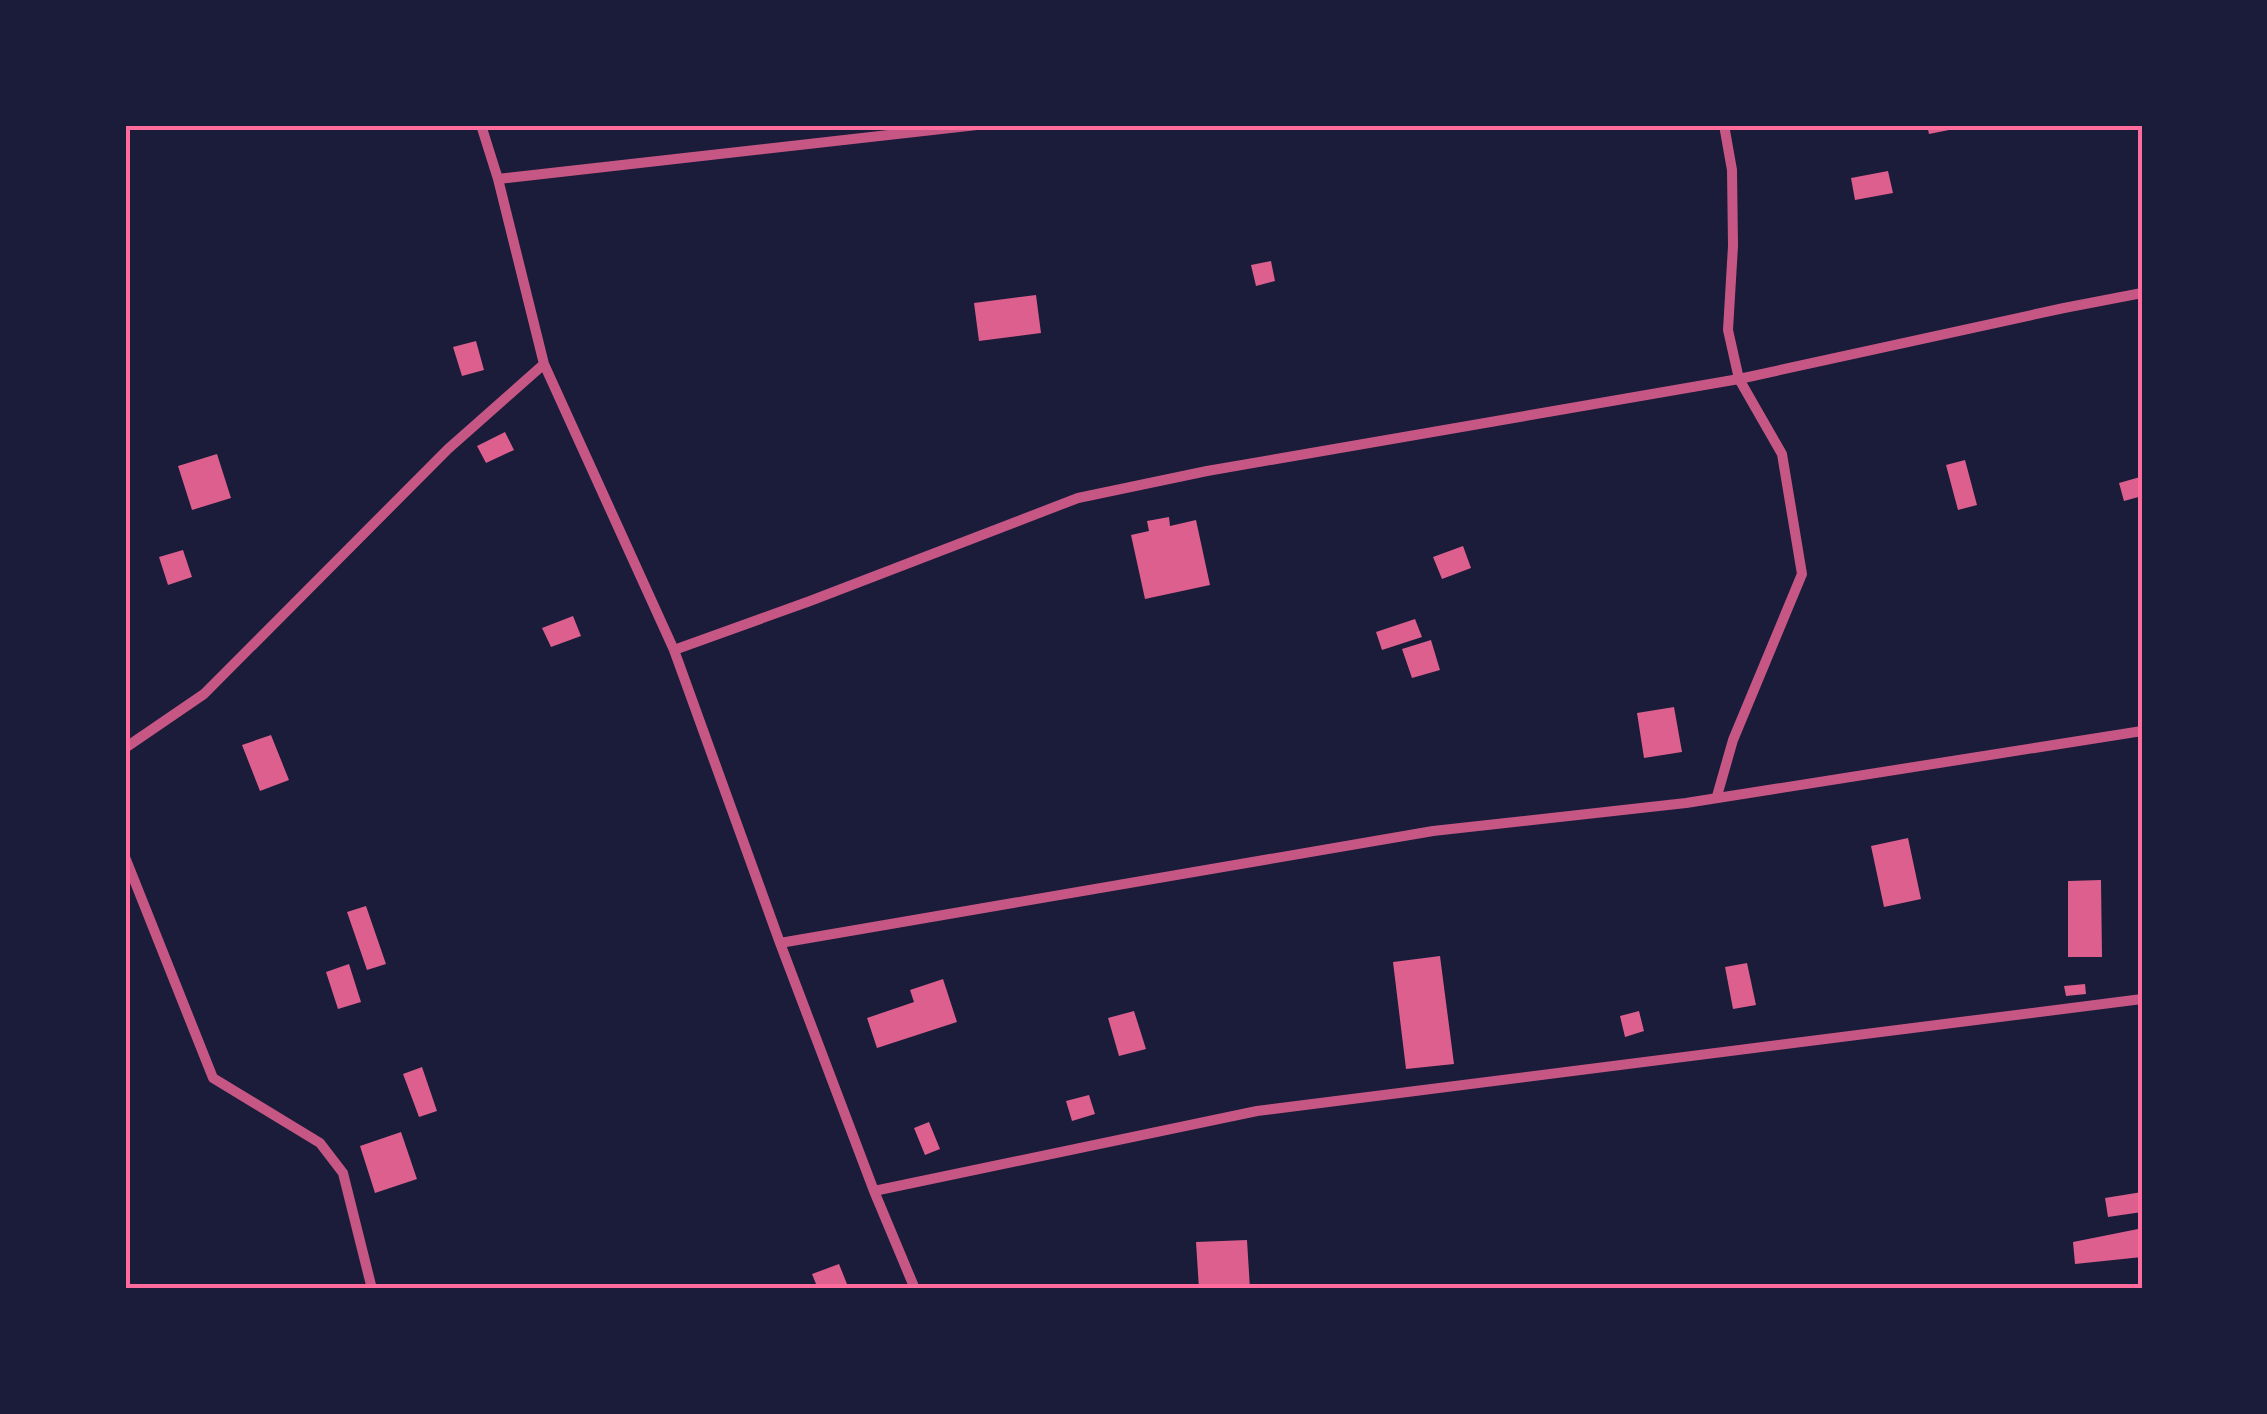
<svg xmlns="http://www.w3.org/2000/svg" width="2267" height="1414" viewBox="0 0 2267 1414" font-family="'Exo 2',sans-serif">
	<rect width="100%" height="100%" fill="#1b1b3a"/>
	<path fill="#dd5f8e" d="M1927,125H1964V127L1929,134Z
		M1888,171L1893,193L1855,200L1851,178Z
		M1271,261L1275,281L1256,286L1251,265Z
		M1036,295L1041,333L979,341L974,303Z
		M476,341L484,370L462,376L453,347Z
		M505,432L514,450L486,463L477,446Z
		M217,454L231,498L192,510L178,466Z
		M1965,460L1977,505L1958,510L1946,465Z
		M2140,477L2142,496L2124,501L2119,483Z
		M1169,517L1170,526L1196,520L1210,585L1145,599L1131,535L1149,531L1147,521Z
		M1463,546L1471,568L1442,579L1433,557Z
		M183,550L192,577L168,585L159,557Z
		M573,616L581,636L551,647L542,628Z
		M1415,619L1422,637L1382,650L1376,632Z
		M1431,640L1440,670L1412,678L1402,649Z
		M1674,707L1682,752L1644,758L1637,713Z
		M271,735L289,780L260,791L242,745Z
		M1908,838L1921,899L1884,907L1871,846Z
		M2101,880L2102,957H2068V881Z
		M366,906L386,964L367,970L347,912Z
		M1440,956L1454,1064L1406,1069L1393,962Z
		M1747,963L1756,1005L1733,1009L1725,967Z
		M349,964L361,1002L338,1009L326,972Z
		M943,979L957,1022L877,1048L867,1018L914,1002L910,990Z
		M2085,984L2086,994L2066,996L2064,986Z
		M1134,1011L1146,1049L1119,1056L1108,1018Z
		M1639,1011L1644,1031L1625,1037L1620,1016Z
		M422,1067L437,1111L419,1117L403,1074Z
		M1089,1095L1095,1114L1072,1121L1066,1101Z
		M929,1122L940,1149L925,1155L914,1128Z
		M401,1132L417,1179L375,1193L360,1146Z
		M2142,1192V1212L2108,1217L2105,1198Z
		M2138,1229L2142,1257L2075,1264L2073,1242Z
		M1247,1240L1250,1289H1199L1196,1242Z
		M839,1264L849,1289H818L812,1274Z"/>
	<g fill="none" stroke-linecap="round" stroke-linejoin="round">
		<path stroke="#c65784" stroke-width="10" d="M481,125L498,179L544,364L674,650L780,943L874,1191L915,1289
			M498,179L977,125
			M674,650L810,601L1078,498L1207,471L1739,379L2064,308L2142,293
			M125,748L204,694L448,449L544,364
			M1717,796L1733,740L1802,574L1782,454L1739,379L1728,330L1733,246L1732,170L1724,125
			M125,857L213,1078L320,1143L343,1173L372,1289
			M780,943L1433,831L1686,803L2142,731
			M874,1191L1257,1111L2142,999"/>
	</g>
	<rect width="2267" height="1414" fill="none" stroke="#1b1b3a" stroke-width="255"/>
	<rect x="128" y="128" width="2012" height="1158" fill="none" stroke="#ff6b9d" stroke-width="4"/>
</svg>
